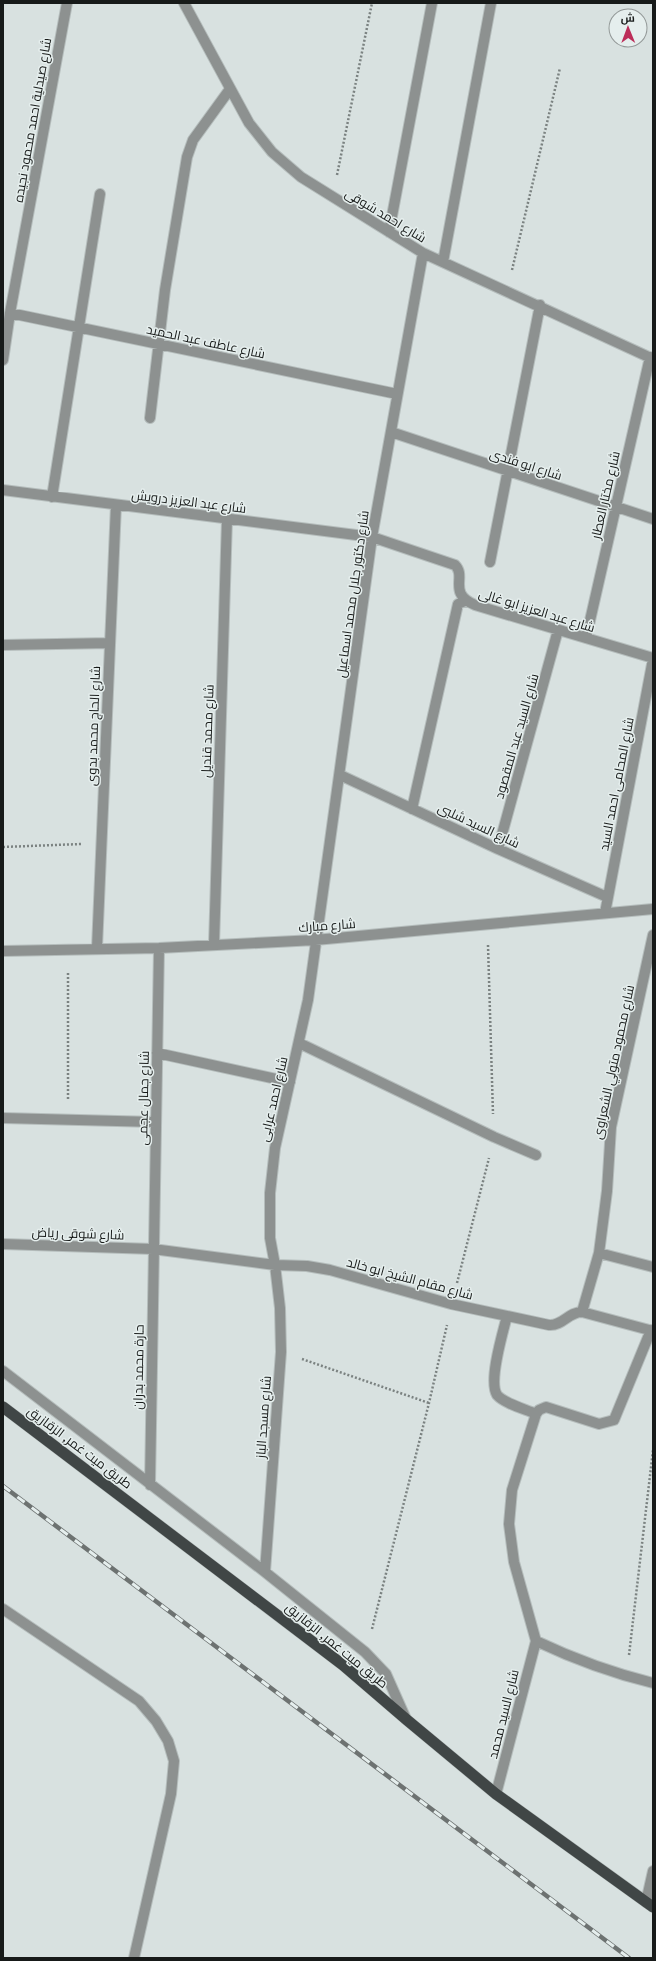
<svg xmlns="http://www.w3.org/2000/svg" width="656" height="1961" viewBox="0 0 656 1961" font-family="Literata,Cairo,serif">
	<rect width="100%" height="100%" fill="#d8e1e0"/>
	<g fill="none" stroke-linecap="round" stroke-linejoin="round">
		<g stroke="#b5bdbc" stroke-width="12">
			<path id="minor" d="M184,3L249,123L272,152L301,177L423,253L653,359
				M389,232L432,3
				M443,262L491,3
				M10,313L397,394
				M3,360L10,313L67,3
				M150,418L165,290L187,157L193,140L230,89
				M391,432L653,519
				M3,490L372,537L455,565C467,577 447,593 475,605L653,658
				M52,497L100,194
				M490,562L540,305
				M586,638L650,357
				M3,645L110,643
				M340,775L498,849L607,897
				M412,809L458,604L465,601
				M498,849L558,630
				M605,913L653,659
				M214,945L227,519
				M97,948L116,505
				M3,951L159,948L315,940L653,909
				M299,1043L494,1137L536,1155
				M157,1053L290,1082
				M3,1118L155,1122
				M3,1244L153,1249L275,1265L307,1266L330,1270L451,1304L549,1325C563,1326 568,1312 582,1312L653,1331
				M599,1253L653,1267
				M582,1312L599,1253L607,1191L611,1127L653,935
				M507,1316C503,1332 488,1381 497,1395C505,1404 525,1409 536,1414
				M3,1371L265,1572L365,1652L386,1674L406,1719
				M150,1485L159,948
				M265,1572L281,1352L280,1308L275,1265L270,1238V1193L275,1148L308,1000L372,537L423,253
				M3,1609L139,1701L156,1721L168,1741L174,1761L171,1794L134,1958
				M536,1641C574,1659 612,1673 653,1683
				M496,1794L536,1641L514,1562L509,1524L512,1490L536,1414L539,1410L546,1407L599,1424L614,1420L651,1330
				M646,1902L653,1871"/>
		</g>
		<g stroke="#b5bdbc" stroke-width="12">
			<path id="trunk" d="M3,1407L343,1665L407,1720L496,1794L653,1907"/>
		</g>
		<path stroke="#7b8281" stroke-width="2.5" stroke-dasharray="2 2" stroke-linecap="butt" d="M337,175L372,3
			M512,270L560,68
			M3,847L81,844
			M488,945L493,1114
			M68,1099V972
			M457,1283L489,1158
			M302,1359L429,1403
			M372,1629L429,1403L447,1325
			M629,1655L653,1450"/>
		<use href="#minor" stroke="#8d9190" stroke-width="10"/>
		<use href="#trunk" stroke="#404646" stroke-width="11"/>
		<g stroke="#6d7271" stroke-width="4.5">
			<path id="rail" d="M3,1486L629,1958"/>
		</g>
		<use href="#rail" stroke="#e5eeed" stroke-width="3" stroke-dasharray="9" stroke-linecap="butt"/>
	</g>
	<g text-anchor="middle" stroke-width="3" stroke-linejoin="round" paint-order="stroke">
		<g font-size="13" fill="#171a19" stroke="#e5eeed">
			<text transform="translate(32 120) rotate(-80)" y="5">شارع صيدلية احمد محمود نجيده</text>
			<text transform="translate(386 215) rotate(31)" y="5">شارع احمد شوقى</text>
			<text transform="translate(206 341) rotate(12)" y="5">شارع عاطف عبد الحميد</text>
			<text transform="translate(526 464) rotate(18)" y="5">شارع ابو فندى</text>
			<text transform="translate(605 495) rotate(-77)" y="5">شارع مختار العطار</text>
			<text transform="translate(189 501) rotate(7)" y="5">شارع عبد العزيز درويش</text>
			<text transform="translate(352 594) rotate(-82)" y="5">شارع دكتور جلال محمد اسماعيل</text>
			<text transform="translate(537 610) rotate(17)" y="5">شارع عبد العزيز ابو غالى</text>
			<text transform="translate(93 726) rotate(-88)" y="5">شارع الحاج محمد بدوى</text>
			<text transform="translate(207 731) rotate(-88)" y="5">شارع محمد قنديل</text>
			<text transform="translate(516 736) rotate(-74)" y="5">شارع السيد عبد المقصود</text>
			<text transform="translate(616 784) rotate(-79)" y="5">شارع المحامى احمد السيد</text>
			<text transform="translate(479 825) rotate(25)" y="5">شارع السيد شلبى</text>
			<text transform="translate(327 925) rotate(-4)" y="5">شارع مبارك</text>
			<text transform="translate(613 1062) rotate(-78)" y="5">شارع محمود متولي الشعراوى</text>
			<text transform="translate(143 1098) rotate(-89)" y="5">شارع جمال عجمى</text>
			<text transform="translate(273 1099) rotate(-77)" y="5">شارع احمد عرابى</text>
			<text transform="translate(78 1233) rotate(2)" y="5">شارع شوقى رياض</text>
			<text transform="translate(410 1278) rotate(15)" y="5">شارع مقام الشيخ ابو خالد</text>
			<text transform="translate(138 1367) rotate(-89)" y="5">حارة محمد بدران</text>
			<text transform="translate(263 1417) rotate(-86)" y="5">شارع مسجد الباز</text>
			<text transform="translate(80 1447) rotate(37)" y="5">طريق ميت غمر, الزقازيق</text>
			<text transform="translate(337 1645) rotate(39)" y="5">طريق ميت غمر, الزقازيق</text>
			<text transform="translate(503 1714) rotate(-76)" y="5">شارع السيد محمد</text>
		</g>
	</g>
	<rect width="656" height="1961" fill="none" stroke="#171a19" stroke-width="8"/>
	<g transform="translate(628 28) rotate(359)"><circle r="19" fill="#e5eeed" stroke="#939998"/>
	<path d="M0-3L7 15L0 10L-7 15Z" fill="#bc2d59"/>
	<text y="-6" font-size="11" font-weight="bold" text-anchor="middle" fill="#171a19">ش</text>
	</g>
</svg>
